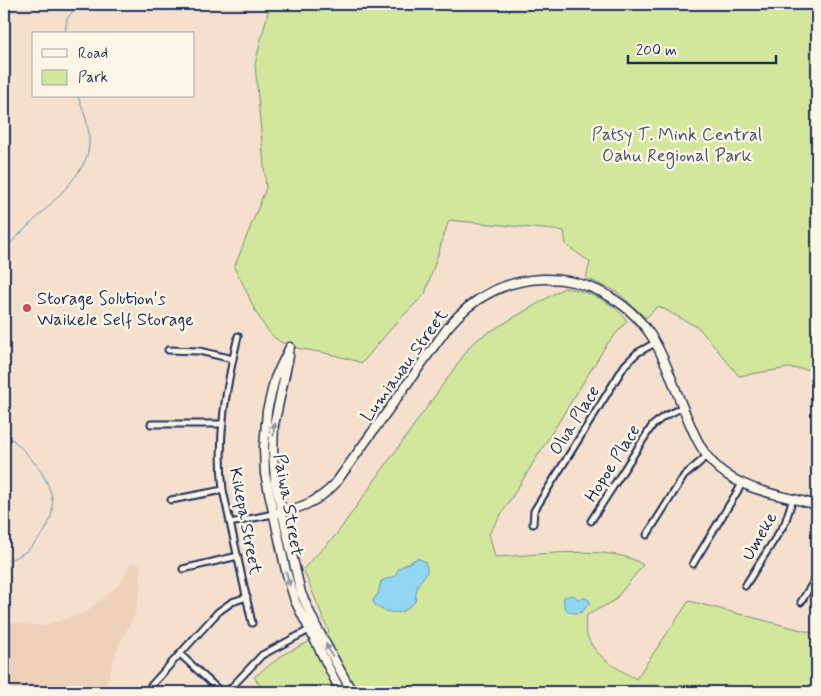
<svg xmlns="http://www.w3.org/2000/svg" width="821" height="696" viewBox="0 0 821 696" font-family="Mynerve,sans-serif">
	<rect width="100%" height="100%" fill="#f4e0cc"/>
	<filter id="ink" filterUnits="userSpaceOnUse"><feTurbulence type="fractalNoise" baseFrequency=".02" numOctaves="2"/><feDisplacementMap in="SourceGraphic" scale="10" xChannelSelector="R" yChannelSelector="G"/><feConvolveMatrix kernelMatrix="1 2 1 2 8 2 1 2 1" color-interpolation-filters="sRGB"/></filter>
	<g filter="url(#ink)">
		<path fill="#eed1bb" d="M131,563L140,564L141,584L135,614L117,649L104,692H4V621L43,626L86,612L119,585Z"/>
		<path fill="#d2e79b" stroke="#768b7c" d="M270,4H817V370L788,368L739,376L699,328L658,306L646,318L617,292L586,278L590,262L566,245L564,231L449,220L425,294L395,324L362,363C350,359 337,356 325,353C295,347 278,350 260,319C250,303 245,284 234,268L266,188L255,64Z
			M564,288C588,291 613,301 627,321L607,344L489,534L495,557C531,556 615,543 643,565L614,601L587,615C578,647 612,666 636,679L689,601L817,634V692H669L648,686H616L610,692H265L254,677L284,654L329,632L303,569L336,535L471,345L481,337Z"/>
		<path fill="#91d6f3" stroke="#6293b7" d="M418,558L425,562C431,575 423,575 418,585C416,590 416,597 415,602C411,605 405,611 401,612C392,614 374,610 373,600L378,594L381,581L395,576L399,568Z
			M573,595L578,599L585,598L589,600L590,603L582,612C569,615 562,610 564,597Z"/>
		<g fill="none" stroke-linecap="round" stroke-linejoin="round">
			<path stroke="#6293b7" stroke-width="1" d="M65,34L67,19L78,4
				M4,250C25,226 82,182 88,152C92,133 85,114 78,96
				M4,432C33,457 72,497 41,536C30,550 21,557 4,561"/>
			<g stroke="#1b2f5e" stroke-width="9">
				<path id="street" d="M238,336C226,388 217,437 223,490L252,623
					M168,350L199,351L233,359
					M151,424H221
					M171,500L223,490
					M591,521L652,426L663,417L683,407
					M230,523L273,514
					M533,524L534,511L625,365L637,353L655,343
					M647,535L684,476L707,456
					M693,564L742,484
					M183,569L238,556
					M745,586L785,523L793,498
					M801,602L817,576
					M180,654L221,692
					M148,689L218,612L232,602L247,597
					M227,692L262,655L311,629"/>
			</g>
			<g stroke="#1b2f5e" stroke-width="11">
				<path id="secondary" d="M290,347L275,378L267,411L264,447L265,474L286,571L295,601L341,692
					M289,356L274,425L273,451L275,482L301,593L316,626L352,692
					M273,514C298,509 317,503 335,484L448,327C472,298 505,280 543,279C585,278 626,299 650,334C665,356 673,385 684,410C692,429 699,448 713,463C739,491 782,495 817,505"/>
			</g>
			<use href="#street" stroke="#fcf5e5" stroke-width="5"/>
			<use href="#secondary" stroke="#fcf5e5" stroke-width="8"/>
		</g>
		<defs><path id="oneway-solid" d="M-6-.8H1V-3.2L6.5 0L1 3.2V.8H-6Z" transform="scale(1.25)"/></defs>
		<g fill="#8c92a2">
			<use href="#oneway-solid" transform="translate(274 429) rotate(-85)"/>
			<use href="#oneway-solid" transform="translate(288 579) rotate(76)"/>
			<use href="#oneway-solid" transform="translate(329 650) rotate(-118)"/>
		</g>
	</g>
	<circle fill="#d1495b" stroke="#fcf5e5" stroke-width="2" cx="27" cy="308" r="5"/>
	<g text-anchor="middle" stroke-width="5" stroke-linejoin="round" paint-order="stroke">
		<g font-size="18" fill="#40546a" stroke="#fcf5e5">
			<text x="677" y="140">Patsy T. Mink Central<tspan x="677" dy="21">Oahu Regional Park</tspan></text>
		</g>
		<g font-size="18" fill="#1b2f5e" stroke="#fcf5e5" text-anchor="start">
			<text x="37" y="304">Storage Solution's<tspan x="37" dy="21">Waikele Self Storage</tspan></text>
		</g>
		<g font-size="18" fill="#1b2f5e" stroke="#fcf5e5">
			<text transform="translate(404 365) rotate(-54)" y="6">Lumiauau Street</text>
			<text transform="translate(574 420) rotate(-58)" y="6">Olua Place</text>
			<text transform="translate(612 463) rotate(-58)" y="6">Hopoe Place</text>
			<text transform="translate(289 505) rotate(80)" y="6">Paiwa Street</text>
			<text transform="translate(246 521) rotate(79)" y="6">Kikepa Street</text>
			<text transform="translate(759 536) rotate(-60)" y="6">Umeke</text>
		</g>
	</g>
	<rect width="821" height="696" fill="none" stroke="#fcf5e5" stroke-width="20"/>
	<rect x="10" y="10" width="801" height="676" fill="none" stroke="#1b2f5e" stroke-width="2" filter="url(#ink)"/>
	<rect x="32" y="32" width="162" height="65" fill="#fcf5e5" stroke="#a2a6af"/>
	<rect x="42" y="49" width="25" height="8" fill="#fcf5e5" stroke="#a2a6af"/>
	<text x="78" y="58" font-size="15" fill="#1b2f5e">Road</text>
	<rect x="42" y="70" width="25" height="15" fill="#d2e79b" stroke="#a2a6af"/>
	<text x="78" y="82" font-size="15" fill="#1b2f5e">Park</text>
	<path d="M628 55v8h148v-8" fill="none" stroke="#1b2f5e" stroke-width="2.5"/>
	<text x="636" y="55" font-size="15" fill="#1b2f5e" stroke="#fcf5e5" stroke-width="4" paint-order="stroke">200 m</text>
</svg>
